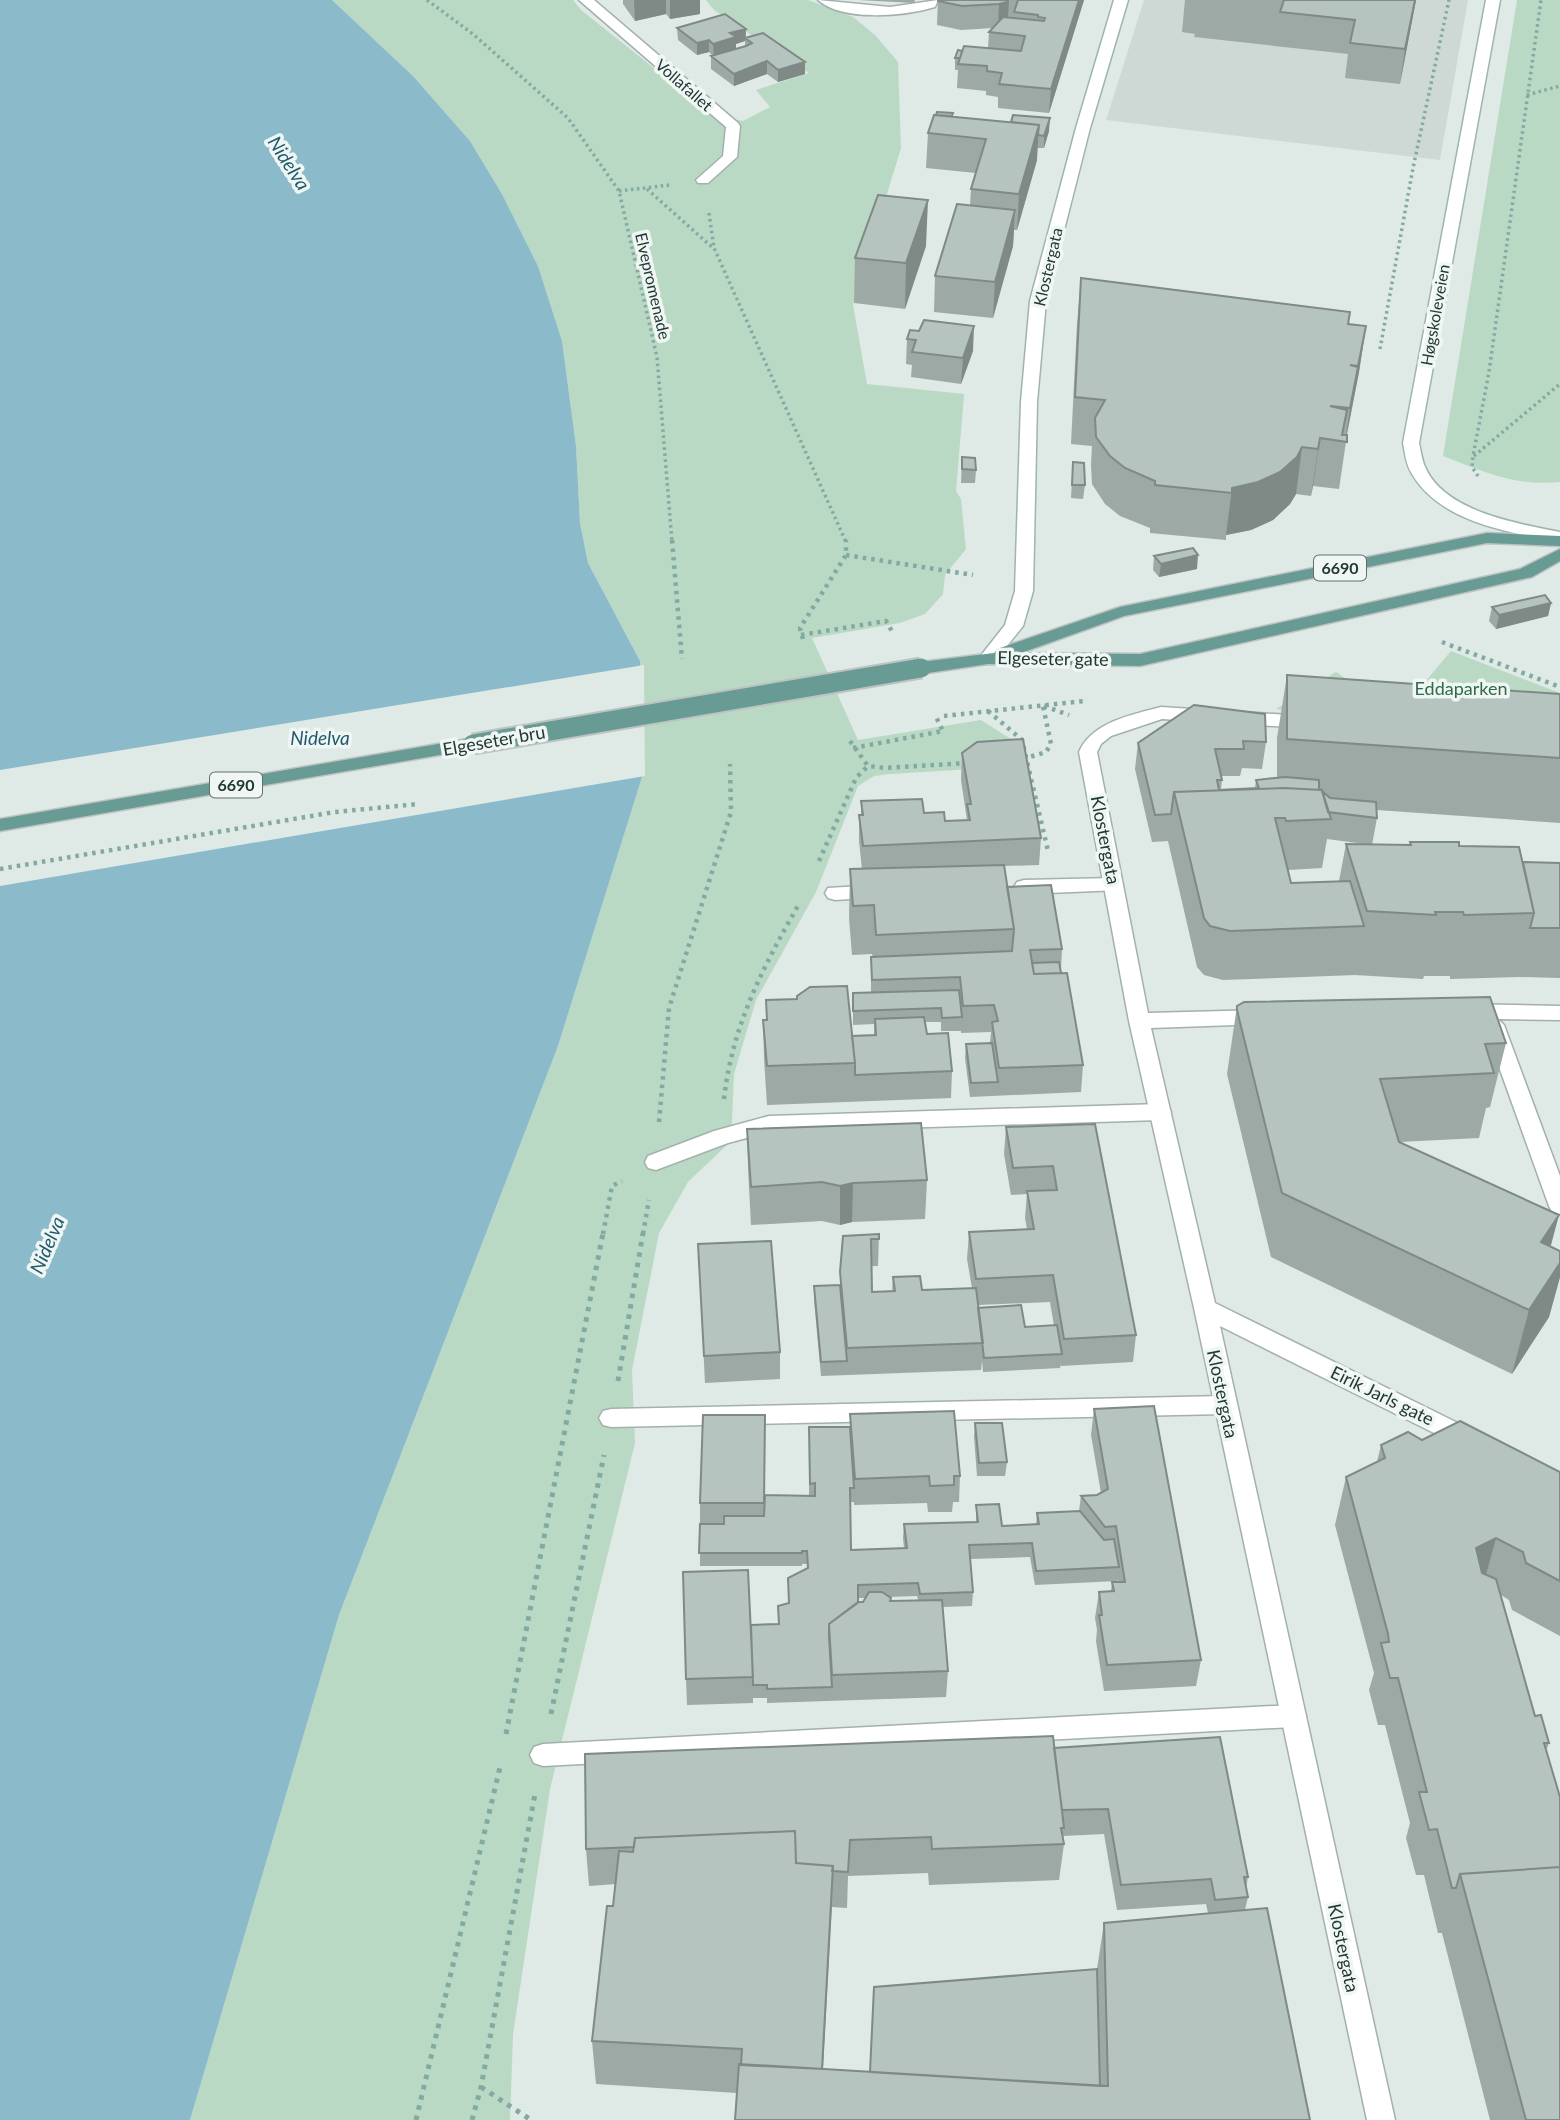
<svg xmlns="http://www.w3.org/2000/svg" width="1560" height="2120" viewBox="0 0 1560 2120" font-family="Lato,sans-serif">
	<rect width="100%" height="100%" fill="#dfe9e6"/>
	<path fill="#ced9d5" d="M1144,0H1468L1440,160L1106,120Z"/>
	<path fill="#b9d9c5" d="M332,0H573L581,10L714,116L743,121L770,107L756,90L809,73L714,10L706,0H808L853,17L875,35L898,62L901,148L853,305L867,384L964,394L956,491L961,499L966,549L945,575L943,594L925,614L900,623L812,638L858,740L981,720L1014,741L1021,766L890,774L874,776L858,786L816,892L756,1000L734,1074L731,1141L688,1182L659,1233L632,1370L635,1443L550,1789L513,2034L510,2120H190L339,1615L558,1046L642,777L640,661L588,563L580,523L576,446L562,341L538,266L502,194L470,141L413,76Z
		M1517,0H1560V482C1513,486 1485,472 1443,456Z
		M1451,651L1560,693V729L1276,709L1336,672L1398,714Z"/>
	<path fill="#8bbacb" d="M0,0H332L413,76L470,141L502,194L538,266L562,341L576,446L580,523L588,563L640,661L642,777L558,1046L339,1615L190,2120H0Z"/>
	<path fill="#dfe9e6" d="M644,665L645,776L0,886V770Z"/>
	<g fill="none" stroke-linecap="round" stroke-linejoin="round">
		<g stroke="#a3b0ad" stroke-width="3">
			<path id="lane" d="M1113,878L1120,880L1123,885L1120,890L1024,894L1017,892L1014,887L1017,882L1024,880Z
				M877,885L884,887L887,892L884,897L835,900L828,898L825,893L828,888Z
				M1160,1104L1168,1107L1171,1112L1168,1117L1160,1120L769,1132L728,1143L656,1170L648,1168L645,1162L648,1156L714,1131L769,1116Z
				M1224,1396L1232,1398L1236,1405L1232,1412L1224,1414L611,1427L603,1425L599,1418L603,1411L611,1409Z
				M1293,1705L1302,1708L1306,1716L1302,1724L1293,1727L543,1766L534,1763L530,1755L534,1747L543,1744Z"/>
		</g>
		<g stroke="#a3b0ad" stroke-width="3">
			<path id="street" d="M579,0H594L738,123L740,126L737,157L708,183H698L696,180L723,156L726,127Z
				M818,0L890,7L938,0L935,7C905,16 843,22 818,0Z
				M1161,707L1306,716L1315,722L1306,728L1162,719L1111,736L1101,744L1097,752L1148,1013L1263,1010L1270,1012L1273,1017L1270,1022L1263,1024L1151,1028L1215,1303L1478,1433L1482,1440L1478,1447L1470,1449L1462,1447L1220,1326L1395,2120H1367L1194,1308L1129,1021L1079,752C1092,722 1131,715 1161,707Z
				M1466,1004L1560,1006V1020L1498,1019L1504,1025L1560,1176V1214L1552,1212L1549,1206L1484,1025L1491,1019L1459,1016L1456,1011L1459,1006Z"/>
		</g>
		<g stroke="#9fb4af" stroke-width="3">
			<path id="secondary" d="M1114,0H1128L1090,128L1046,301L1037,402L1033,591L1023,626L994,662L988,664L979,658L1005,625L1015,591L1021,402L1030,301L1076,128Z
				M1486,0H1500L1419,443C1421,452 1422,461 1426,469C1446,512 1519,524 1560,532V542C1509,532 1441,523 1412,474C1406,465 1405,453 1403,443Z"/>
		</g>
		<g stroke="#bdc3c2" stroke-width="3">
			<path id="primary" d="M1487,533L1560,536V546L1487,543L1124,616L1021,653L1140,654L1520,569L1560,549V561L1532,577L1140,666L988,664L921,674L912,668L921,662L994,653L997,649L1120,607Z
				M473,738L482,744L480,748L0,831V819Z"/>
		</g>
		<path stroke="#82aaa2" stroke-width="3.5" stroke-dasharray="2.5 3.5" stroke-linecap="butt" d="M427,0L473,34L568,118L619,191L657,357L672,542
			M1527,95L1560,86
			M647,189L713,248
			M619,191L670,185
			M709,213L714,248L846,542
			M1380,349L1413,168L1449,0
			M1474,456L1560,384
			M1478,476L1472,467L1473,456L1489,372L1541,0"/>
		<path stroke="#82aaa2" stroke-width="4.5" stroke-dasharray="3.5 5" stroke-linecap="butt" d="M672,540L682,659
			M846,555L973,575
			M801,635L886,621L893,633
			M803,639L800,628L846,555V540
			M1442,642L1560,687
			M1044,706L1069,715
			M988,711L1022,740L1048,851
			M944,716L1084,701
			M850,741L868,766L885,768L966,763
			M853,748L943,731L936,717
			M1023,759L1046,752L1051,744L1043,706
			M819,861L856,778L868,766
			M0,869L335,812L418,804
			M724,1099C732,1026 763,967 799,904
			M659,1122L669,1008L731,812L730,764
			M603,1234L612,1186L622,1181
			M643,1234L649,1200"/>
		<path stroke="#82aaa2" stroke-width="5" stroke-dasharray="4.5 6" stroke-linecap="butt" d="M618,1381L643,1233
			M551,1714L604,1455
			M506,1734L603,1233
			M481,2087L531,2120
			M416,2120L501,1763
			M472,2120L481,2087L535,1794"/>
		<use href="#lane" fill="#fff" fill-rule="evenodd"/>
		<use href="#street" fill="#fff" fill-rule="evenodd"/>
		<use href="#secondary" fill="#fff" fill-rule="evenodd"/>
		<use href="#primary" fill="#679b93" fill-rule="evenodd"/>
		<g stroke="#bdc3c2" stroke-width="23" stroke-linecap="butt">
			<path id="primary-bridge" d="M473,744L921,668"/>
		</g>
		<use href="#primary-bridge" stroke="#679b93" stroke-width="19"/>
	</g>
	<path fill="#9ca9a4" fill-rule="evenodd" d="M623,0H700V14L670,19L666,14L635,21L623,4Z
		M858,0H915L914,3Z
		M938,0H1084L1049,113L998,108V97L986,95V91L957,88L958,70H955V58L962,51L988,48L989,32L993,28L961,30L937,25Z
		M1185,0H1416L1400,84L1345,78L1348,54L1194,37L1195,34L1182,32Z
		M677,28L746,29V38L805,62V74L778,82L767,74L734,86L711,69V56H713L709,52L697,55L678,40ZM745,41V46L736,49V44Z
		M953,116L1049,131L1044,148H1037V160L1017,230H1014L1013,246L993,318L934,312L935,276L970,206L971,189L976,173L926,168L928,133Z
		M926,246L905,309L854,303L855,258Z
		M1081,278L1350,312L1348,324L1366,326L1359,372L1347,435L1339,489L1313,486L1311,496L1296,494L1290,504L1273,520L1251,530L1226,535V540L1150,533V528L1120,516L1105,504L1092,484L1091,465L1092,446L1071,444L1077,324Z
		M910,330L973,351L961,384L911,377L912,365L906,364L907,339Z
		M962,457L976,470L975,483H961Z
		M1073,462L1085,485L1083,499L1071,498Z
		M1154,556L1197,569L1159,577L1153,570Z
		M1551,603L1548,616L1496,629L1489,621L1492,607Z
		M1287,675L1560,694V823L1377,810V818L1372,845L1327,839L1322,868L1288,870L1291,883L1339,881L1346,844L1409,845L1410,842L1459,846L1523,862L1560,863V978L1519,977L1450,979V976H1424L1423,979L1355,975L1223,980L1204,975L1197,967L1168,841L1152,842L1135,769L1138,743L1194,705L1266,742L1262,769L1242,768L1240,776H1221L1222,780L1221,789L1255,788L1256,780L1277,778V738Z
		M962,753L1041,838L1039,865L1004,866L1007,887L1062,949L1061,970L1083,1065L1081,1092L970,1097L965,1058L966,1044L990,1043L991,1032L961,1033V1031H941V1022H925L927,1034L952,1071L951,1098L767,1105L764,1059L763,1020H766V1000L852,1036L874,1035V1024L853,1025V993H871V957H873L872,954L852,955L849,918L850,869H862L859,841V815H861V801L924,813L945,821L967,820L961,780Z
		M1237,1006L1506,1043L1490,1107L1486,1108L1479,1138L1399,1142L1551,1246L1560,1251V1277L1549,1317L1512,1374L1271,1257L1227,1074Z
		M1095,1124L1136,1335L1133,1362L1061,1366V1364L1060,1368L983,1372L982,1360L981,1370L821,1376L814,1300V1286L840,1285L843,1236L879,1234L878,1266H872V1292L892,1291L893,1277L922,1290L972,1288L967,1259L969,1232L1027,1229L1025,1218L1027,1194L1011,1195L1004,1154L1006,1127ZM1050,1302L1054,1326L1025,1327L978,1308V1305Z
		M747,1129L927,1180L925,1219L852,1222L840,1225L822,1221L751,1225L748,1168Z
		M698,1244L780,1352V1379L705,1383Z
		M1094,1409L1201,1660L1196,1686L1104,1691L1096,1641L1097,1630L1095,1618L1099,1592L1111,1591L1112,1582H1118L1117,1579V1581L1035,1585L1030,1557L970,1559L973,1592L972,1606L943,1607L948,1671L946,1697L767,1703V1698H753V1703L687,1705L686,1679L751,1629L778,1624V1606L788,1603V1578L808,1568L807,1564H802V1566H700V1503L765,1442L764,1506L809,1496V1427H850V1414L960,1476L959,1502H953L952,1512H928L927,1503L854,1505V1499V1502H850L851,1550L904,1548L903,1538L904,1524L976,1522V1505L1002,1526L1036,1525L1037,1513L1079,1511L1081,1496L1097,1495L1101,1493L1091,1435ZM917,1596L918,1600L891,1601L889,1597ZM858,1598H866L863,1602H858Z
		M975,1423L1007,1462L1005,1476H977L974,1437Z
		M1422,1440L1560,1472V1636L1512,1610L1509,1600L1501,1595L1535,1716L1549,1743L1546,1751L1560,2120H1490L1442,1933H1438L1424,1875H1416L1406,1838L1410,1823L1385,1725H1378L1369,1690L1374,1673L1335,1525L1346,1477L1377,1462L1381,1445Z
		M1054,1748L1248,1877L1246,1888L1248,1897L1245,1910L1310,2120L737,2093L596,2084L592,2041L616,1884L589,1886L586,1849ZM1104,1834L1117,1910L1206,1904L1208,1913L1104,1923L1097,1969L870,2072L823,2069L832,1907L847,1908L848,1876L928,1873L929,1885L1059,1880L1064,1844L1063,1836Z"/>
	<path fill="#7f8986" d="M634,0H666V14L635,21Z
		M670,0H700V14L670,19Z
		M1007,0H1009L1008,17L998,28L999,4Z
		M1079,0H1084L1049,113L1051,89Z
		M1415,0H1416L1400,84L1405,49Z
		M746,29L745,41L736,44V50L714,56L713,44L730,33Z
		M709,40V52L697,55V43Z
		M767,61V74L734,86V74Z
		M805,62V74L778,82V70Z
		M1050,118L1049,131L1044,148V136Z
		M1039,125L1037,160L1017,230L1019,194Z
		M928,200L926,246L905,309L906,263Z
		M1015,210L1013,246L993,318L995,282Z
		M974,326L973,351L961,384L963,358Z
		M1366,326L1359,372L1345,442L1350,408Z
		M1320,438L1313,486L1311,496L1318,449Z
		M1302,447L1296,494L1290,504L1273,520L1251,530L1226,535L1232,488Z
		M1198,555L1197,569L1159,577L1161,564Z
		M1551,603L1548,616L1496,629L1499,615Z
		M853,1183L852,1222L840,1225V1186Z
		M1559,1215L1542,1279L1541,1242Z
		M1560,1263V1277L1549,1317L1512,1374L1529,1310Z
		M1496,1538L1483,1586L1476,1548Z
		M833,1866L831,1911L820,2120L821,2082Z"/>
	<path fill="#b5c4bf" stroke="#7f8986" stroke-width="2" d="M938,0H1007V2L999,4L962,6L938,1Z
		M1018,0H1079L1051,89L999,84L1002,73L987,71V66L958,64L964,46L1021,51L1025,36L989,32L1003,17L1044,21L1045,18L1038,17V15L1014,12Z
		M1284,0H1415L1405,49L1350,43L1355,20L1280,12Z
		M725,14L746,29L730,33L736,37L713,44L709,40L697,43L677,28Z
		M763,33L805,62L778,70L767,61L734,74L711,56L746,46L752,43L745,38Z
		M958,50L962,51L960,58H955Z
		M937,112L953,113L952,116L936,115Z
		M934,115L1039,125L1019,194L971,189L986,139L928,133Z
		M1013,115L1050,118L1044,136L1038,135L1039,125L1011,122Z
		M878,195L928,200L906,263L855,258Z
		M957,204L1015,210L995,282L935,276Z
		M1081,278L1350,312L1348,324L1366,326L1358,366L1350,365L1358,367L1350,408L1330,406L1347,410L1342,435H1347V442L1320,438L1318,449L1302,447L1297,457L1280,472L1258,482L1232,488V493L1155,485V481L1125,468L1110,456L1096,437L1095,418L1105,400L1075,397Z
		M924,320L974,326L963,358L912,352L916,340L907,339L910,330L919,331Z
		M962,457L975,458L976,470L962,469Z
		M1073,462L1084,463L1085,485H1072Z
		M1193,548L1198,555L1161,564L1154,556Z
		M1545,595L1551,603L1499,615L1492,607Z
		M1287,675L1560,694V758L1287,739Z
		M1194,705L1265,714L1266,742L1243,741L1244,749H1215L1222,780H1217L1219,790L1259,788L1256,780L1285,777L1319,780V789L1321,790L1284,788L1174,792L1171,814L1155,815L1138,743Z
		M1023,739L1041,838L863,846L859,815H863L861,801L922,799L924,813L944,812L945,821L970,820L967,804H971L962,753L977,742Z
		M1284,788L1322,790L1331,819L1286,821L1285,818H1275L1291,883L1350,881L1364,926L1230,931L1210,926L1204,918L1174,792Z
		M1322,791L1330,798L1376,802L1377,818L1328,812Z
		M1410,842H1459V846L1519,847L1534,913L1464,915L1463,912H1435L1436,915L1367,911L1346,844L1411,845Z
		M1523,862L1560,863V928H1530L1534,913Z
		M1004,865L1014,929L876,935L874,905L853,906L850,869Z
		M1051,885L1062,949L1030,950L1034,974L1067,973L1083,1065L999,1068L992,1022L998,1021L994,1005L963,1006L960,977L872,980L871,957L1012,951L1014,929L1007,887Z
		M1059,962L1061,973L1034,974L1032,963Z
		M847,986L855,1063L767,1066L763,1020H767L766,1000L797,999V996L810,987Z
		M959,990L962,1017L942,1018L941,1008L853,1011V993Z
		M1490,997L1506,1043L1485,1044L1494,1073L1380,1079L1399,1142L1559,1215L1541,1242L1560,1251V1263L1529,1310L1282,1193L1237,1010V1006L1244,1002Z
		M924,1017L927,1034L948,1033L952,1071L855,1075V1063L852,1036L876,1035L875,1019Z
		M992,1043L998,1082L971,1083L966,1044Z
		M921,1123L927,1180L853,1183L840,1186L822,1182L751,1187L747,1129Z
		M1095,1124L1136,1335L1064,1339L1053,1275L976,1279L969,1232L1034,1229L1027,1191L1057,1190L1053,1166L1013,1168L1006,1127Z
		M879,1234V1239H871L872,1292L895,1291L893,1277L920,1276L922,1290L976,1288L983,1343L847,1348L840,1272L843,1236Z
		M771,1241L780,1352L704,1356L698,1244Z
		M840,1285L847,1361L821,1362L814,1286Z
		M1021,1305L1025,1327L1057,1325L1062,1354L984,1358L978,1308Z
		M1154,1406L1201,1660L1107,1665L1099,1615H1102L1099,1592L1114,1591L1112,1582H1125L1116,1526L1105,1527L1081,1496L1097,1495L1108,1489L1094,1409Z
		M954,1411L960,1476H954V1485L930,1486L929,1476L855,1479L850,1414Z
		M703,1415H765L764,1503H700Z
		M1460,1421L1560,1472V1581L1526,1563L1523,1552L1496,1538L1476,1548L1482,1573L1496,1579L1535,1716L1541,1715L1549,1743H1544L1560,1797V1867L1460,1874L1456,1888H1452L1437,1829L1429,1830L1419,1792H1427L1398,1678H1390L1381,1643L1389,1642L1388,1634L1346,1477L1385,1458L1381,1445L1408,1432L1422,1440Z
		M975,1423H1002L1007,1462L979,1463Z
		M809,1427H850L854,1488H850L851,1550L907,1548L904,1524L978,1522L976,1505L999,1504L1002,1526L1039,1524L1037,1513L1080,1511L1104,1540L1114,1539L1119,1567L1036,1571L1032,1543L969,1545L973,1592L920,1594L918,1583L858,1585V1602L829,1624V1637L832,1687L767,1689V1685H753L751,1625L779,1624L778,1606L789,1603L788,1578L808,1568L807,1551H802V1553H699L700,1524H724V1516H764L765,1495L815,1496V1483L810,1484Z
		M748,1570L753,1677L686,1679L683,1572Z
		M869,1592H882L891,1598L890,1601L942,1600L948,1671L832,1675L829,1624L859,1602H863Z
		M1053,1736L1064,1828H1061L1064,1844L932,1849L931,1837L850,1840L848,1872L832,1871L833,1866L796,1863L795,1831L635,1838L634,1847L586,1849L585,1754Z
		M1220,1737L1248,1877H1244L1248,1897L1215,1900L1211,1879L1121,1885L1108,1809L1062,1810L1054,1748Z
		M795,1831L796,1863L833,1866L822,2069L741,2065L742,2049L592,2041L607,1906H613L619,1851L633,1852L635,1838Z
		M1560,1867V2120H1526L1460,1874Z
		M1267,1908L1310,2120H735L739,2064L1108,2086L1104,1923Z
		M1097,1969L1100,2086L870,2072L874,1987Z"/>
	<g text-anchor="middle" stroke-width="7" stroke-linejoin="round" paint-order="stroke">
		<g font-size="16" fill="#223834" stroke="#eff6f3">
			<text transform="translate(684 85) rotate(41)" y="6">Vollafallet</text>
			<text transform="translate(1048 267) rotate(-77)" y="6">Klostergata</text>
			<text transform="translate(653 286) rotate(77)" y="6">Elvepromenade</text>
			<text transform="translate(1435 315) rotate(-80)" y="6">Høgskoleveien</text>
		</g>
		<g fill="#eff6f3" stroke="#60716d" stroke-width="2">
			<rect x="1314" y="555.5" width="52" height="25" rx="5"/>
			<rect x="210" y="772.5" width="52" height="25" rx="5"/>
		</g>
		<g font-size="16" font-weight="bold" fill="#223834">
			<text x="1340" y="574">6690</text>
			<text x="236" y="791">6690</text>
		</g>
		<g font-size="18" fill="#223834" stroke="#eff6f3">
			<text transform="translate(1053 659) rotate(1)" y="6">Elgeseter gate</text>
			<text transform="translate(494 741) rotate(-10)" y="6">Elgeseter bru</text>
			<text transform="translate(1105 840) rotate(79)" y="6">Klostergata</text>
			<text transform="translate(1222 1394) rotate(78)" y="6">Klostergata</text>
			<text transform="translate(1382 1396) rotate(26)" y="6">Eirik Jarls gate</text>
			<text transform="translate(1343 1948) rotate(78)" y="6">Klostergata</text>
		</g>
		<g font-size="18" fill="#2f6b4c" stroke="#eff6f3">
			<text x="1461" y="695">Eddaparken</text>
		</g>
		<g font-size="19" font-style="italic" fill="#215a6e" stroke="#eff6f3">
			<text transform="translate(289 163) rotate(57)" y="7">Nidelva</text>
			<text x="320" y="745">Nidelva</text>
			<text transform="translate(47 1245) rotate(-67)" y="7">Nidelva</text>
		</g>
	</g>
</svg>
